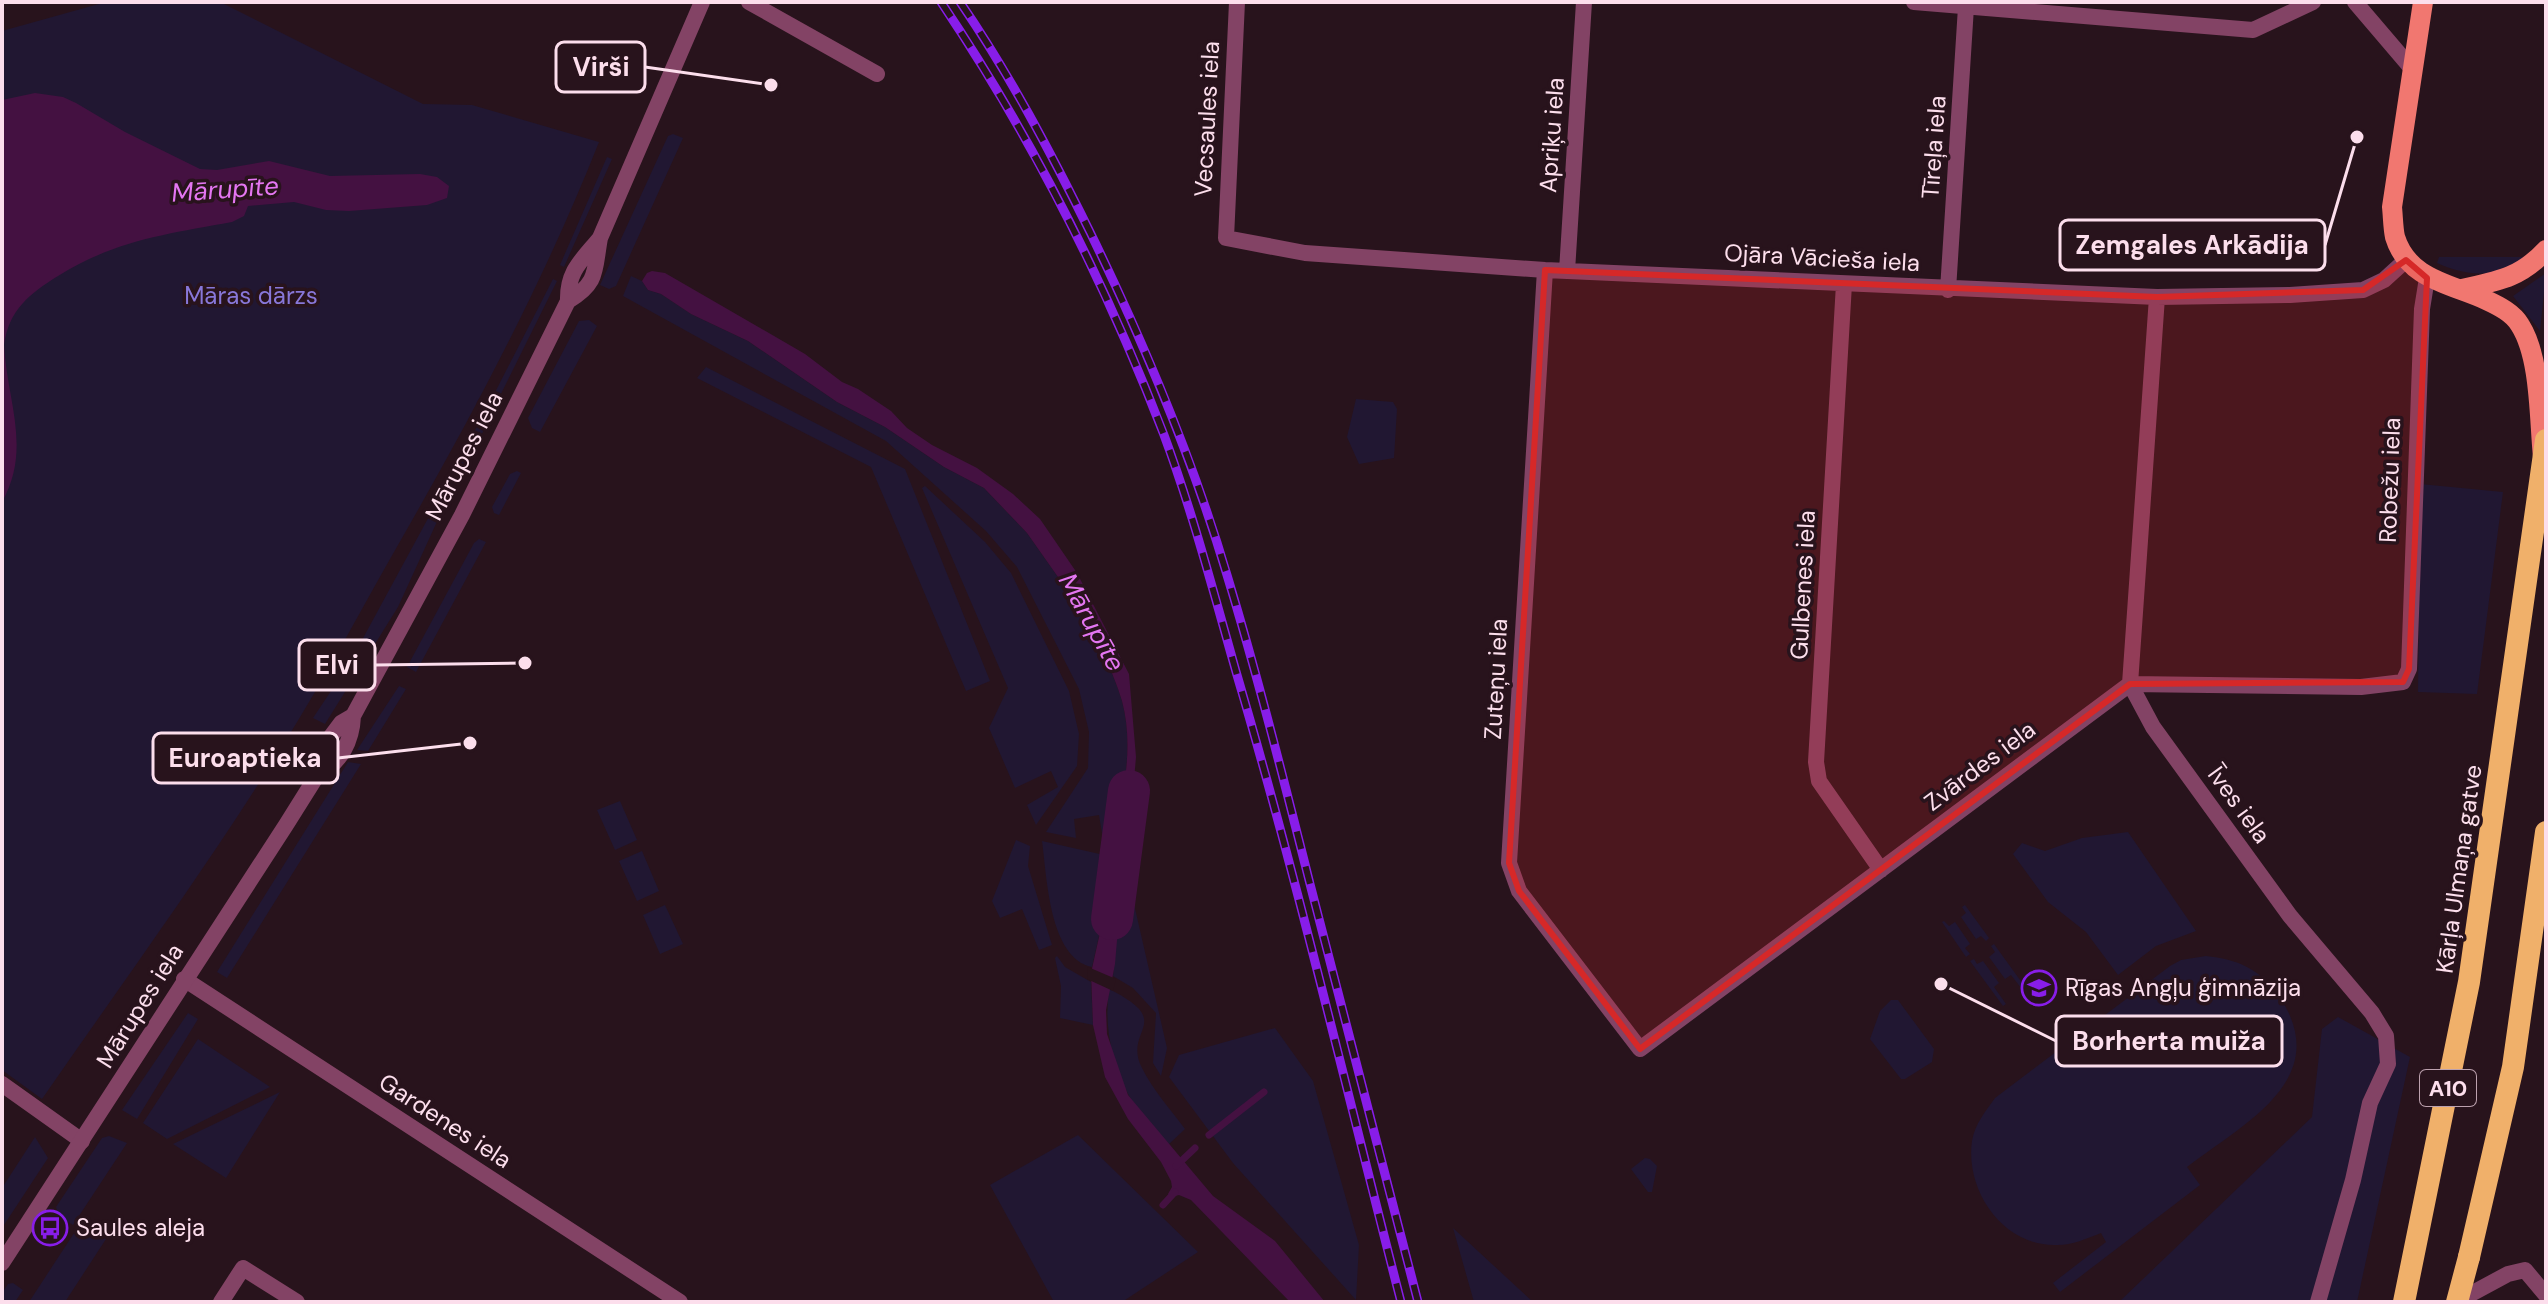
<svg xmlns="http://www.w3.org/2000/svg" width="2548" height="1304" viewBox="0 0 2548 1304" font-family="'DM Sans',sans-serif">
	<rect width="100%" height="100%" fill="#28131c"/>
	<path fill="#211732" d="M106,2H220L423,104L472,105L599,142C546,276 478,405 406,531C365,602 327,675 283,745C208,866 123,982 42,1099L2,1070V31Z
		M673,134L683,138L616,286L609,289L600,285L668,136Z
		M607,157L612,159L564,267L560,265Z
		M2439,257H2524C2499,280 2465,276 2437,263Z
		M2546,273L2540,331L2513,296Z
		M631,276L642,281L648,290L661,294L691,314L748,341L837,402L885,427L944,467L984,488L1027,533L1065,587L1079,599C1091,633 1112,666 1122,701C1135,750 1122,799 1112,847L1104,845L1099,815L1074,819L1076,838L1046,832L1088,768L1089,732L1079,689L1017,567L986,531L886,441L623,296Z
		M553,279L557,281L490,416L485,412Z
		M589,320L597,326L540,432L532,428L528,418L579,321Z
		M706,367L905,469L990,681L966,691L871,467L697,378Z
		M1356,399L1393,402L1397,409L1394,458L1359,464L1347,437Z
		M479,423L486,426L449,497L440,493Z
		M517,471L521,473L499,515L494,513L492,507L510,474Z
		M2420,484L2503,492L2477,694L2418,692Z
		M925,486L985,542L1011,573L1069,691L1079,734L1077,766L1036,825L1027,805L1058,787L1051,771L1015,788L989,728L1008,688L922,488Z
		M432,511L440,515L398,607L325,724L313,718L349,664Z
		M479,539L486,542L416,672L407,667L474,543Z
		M399,686L406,689L368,751L357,750Z
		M348,762L361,764L227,978L217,972Z
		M620,801L637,840L615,850L597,810Z
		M2128,832L2196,931L2156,946L2118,975L2086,932L2048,902L2013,854L2022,843L2045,851L2082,838Z
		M1016,840L1030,846L1028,866L1052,945L1039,950L1022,909L1000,918L992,901Z
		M1042,841L1113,857L1115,865L1092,967C1049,958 1047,877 1042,841Z
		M642,851L659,891L637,901L619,861Z
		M1129,864H1132L1131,891L1167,1048L1161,1076L1153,1063L1156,1013L1133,988L1113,976L1122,881Z
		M665,905L683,944L660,954L643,915Z
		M1965,905L1989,938L1986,941L1981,936L1976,939L1961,917L1966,913L1962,907Z
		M1944,921L1949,926L1955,922L1970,944L1965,948L1970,954L1966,957L1942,922Z
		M1994,944L2028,991L2025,993L2011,975L2005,979L1989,957L1995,952L1991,946Z
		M1057,956L1065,967L1091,982L1093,1025L1060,1018L1061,986L1055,958Z
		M2206,956C2237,959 2260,969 2279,996C2335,1079 2244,1123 2187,1167L2200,1185L2060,1292L2053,1283L2106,1242L2101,1233C2085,1239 2071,1246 2054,1245C2002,1245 1965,1190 1972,1141C1975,1124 1985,1112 1995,1098L2170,966L2181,960Z
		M1974,959L1977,964L1983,961L1999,983L1994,987L2006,1004L2003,1006L1970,961Z
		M1109,989C1177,1023 1122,1029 1142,1068C1153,1090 1171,1110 1185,1129L1168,1145C1155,1129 1137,1112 1128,1094C1111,1061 1104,1025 1109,989Z
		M1891,1000H1898L1934,1049L1932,1062L1905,1079H1901L1870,1039L1880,1011Z
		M188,1013L198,1019L137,1119L122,1110Z
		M2338,1017L2410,1057L2357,1302H2119L2312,1117L2322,1029Z
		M1275,1028L1313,1081L1359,1245L1356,1300L1233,1163L1169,1077L1179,1055Z
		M198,1039L270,1087L167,1139L143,1123Z
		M280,1092L226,1178L173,1144Z
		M1078,1135L1198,1252L1122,1302H1054L990,1185Z
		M109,1136L127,1143L73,1225L59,1216L56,1207L102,1138Z
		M35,1137L48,1158L2,1228V1188Z
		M1645,1158L1650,1159L1657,1166L1652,1192H1648L1631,1169Z
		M80,1224L106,1239L65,1302H29Z
		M1453,1228L1533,1302H1474Z
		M13,1283L23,1290L15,1302H2V1293L8,1284Z"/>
	<path fill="#441141" d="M35,93L63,97L76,103L125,132L200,169L217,170L269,161L330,176L420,174L437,177L449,186L447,198L427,205L349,211L326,210L294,202L248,206L244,216L232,222C167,234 116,240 58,276C29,294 9,310 4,345C7,401 32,449 2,502V100Z
		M652,271L665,273L805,354L842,382L858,389L891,411L907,428L932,445L977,468L1013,494L1040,519L1077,573L1129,674L1136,757L1128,850L1112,847C1122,799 1135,750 1122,701C1112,666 1091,633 1079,599L1065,587L1027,533L984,488L944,467L885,427L837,402L748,341L691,314L661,294L648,290L642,281L647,273Z
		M1129,864L1122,881L1115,964L1106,1010L1107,1034L1128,1095L1213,1196L1275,1241L1325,1302H1290L1191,1200L1179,1195L1171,1197L1168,1194L1172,1187L1171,1181L1161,1162L1128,1119L1105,1077L1093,1025L1091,973L1115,865Z"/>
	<path fill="#28131c" d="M1088,967L1116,979L1113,991L1087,979Z"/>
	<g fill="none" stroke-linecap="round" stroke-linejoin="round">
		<path stroke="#441141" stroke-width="7" d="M1209,1135L1264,1092
			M1176,1166L1195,1148
			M1163,1205L1175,1192"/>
		<path stroke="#441141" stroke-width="42" d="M1112,919L1129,791"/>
		<path stroke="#834365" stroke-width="16" d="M749,2L877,74
			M1237,2L1226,238L1305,253L1545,270L2157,297L2290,295L2363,290L2384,280L2406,260
			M1914,2L2253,30L2313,2
			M2355,2L2413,70
			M1545,270L1509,863L1519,891L1640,1049L2130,684L2361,687L2403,682L2409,669L2422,309L2427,278
			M1567,271L1584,2
			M1844,284L1816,762L1819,781L1881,870
			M1948,290L1966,7
			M2157,297L2130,684L2153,727L2290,916L2372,1013L2386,1036L2388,1064L2370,1103L2353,1180L2318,1302
			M184,979L680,1302
			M2,1084L82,1141
			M221,1302L243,1268L297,1302
			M2456,1302L2508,1274L2525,1270L2546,1295"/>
		<path stroke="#834365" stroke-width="16" d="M568,301C599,283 594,270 600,238L702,2
			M318,774C341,763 352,741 353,716L462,515L568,301C567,271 582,260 600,238
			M2,1263L286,825L318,774V758L329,739L341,723L353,716"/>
		<path stroke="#f17770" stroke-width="20" d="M2423,2L2392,207C2393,216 2393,228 2395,237C2408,280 2452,284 2486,300C2499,306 2513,313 2520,325C2541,358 2539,419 2543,457
			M2462,289C2498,281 2520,278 2546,250"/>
		<path stroke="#f0b06a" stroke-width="22" d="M2469,1257L2513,1067L2546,832
			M2404,1302L2469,982L2546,440"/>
		<g stroke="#881de9" stroke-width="9">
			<path id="rail" d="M941,2C1031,136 1106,284 1164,435C1193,513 1214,594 1237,675C1298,882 1347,1093 1401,1302
				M960,2C1010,75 1051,153 1090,232C1144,343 1192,457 1227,575C1258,677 1284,781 1310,884C1346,1023 1382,1163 1418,1302"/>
		</g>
		<use href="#rail" stroke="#28131c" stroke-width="6" stroke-dasharray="18" stroke-linecap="butt"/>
		<path stroke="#f0b06a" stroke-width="22" d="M2457,1302L2469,1257"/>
	</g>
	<path fill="#d62828" fill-opacity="0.2" stroke="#d62828" stroke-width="6" stroke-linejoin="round" d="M2406,260L2427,278L2409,669L2403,682L2130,684L1640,1049L1519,891L1509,863L1545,270L2157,297L2363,290Z"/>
	<defs>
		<g id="school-ring" transform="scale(1.8)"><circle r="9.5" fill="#28131c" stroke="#881de9" stroke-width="1.5"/><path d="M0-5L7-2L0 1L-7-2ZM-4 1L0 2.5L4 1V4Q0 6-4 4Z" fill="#881de9"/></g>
		<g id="bus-ring" transform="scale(1.8)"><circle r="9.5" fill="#28131c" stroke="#881de9" stroke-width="1.5"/><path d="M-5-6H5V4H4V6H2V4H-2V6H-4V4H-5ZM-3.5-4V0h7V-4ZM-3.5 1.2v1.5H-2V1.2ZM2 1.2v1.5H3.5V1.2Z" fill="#881de9"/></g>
	</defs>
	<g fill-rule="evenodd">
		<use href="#school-ring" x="2039" y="988"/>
		<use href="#bus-ring" x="50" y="1228"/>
	</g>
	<g text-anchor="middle" stroke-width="7" stroke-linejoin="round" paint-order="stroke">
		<rect fill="#28131c" stroke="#bca1ae" stroke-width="2" x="2420" y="1070" width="56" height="36" rx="6"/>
		<g font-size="22" font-weight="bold" fill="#fcdeec">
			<text x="2448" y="1096">A10</text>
		</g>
		<g font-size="24" fill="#fcdeec" stroke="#28131c">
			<text transform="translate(1207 119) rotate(-87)" y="8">Vecsaules iela</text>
			<text transform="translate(1552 135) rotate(-86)" y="8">Apriķu iela</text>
			<text transform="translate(1934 147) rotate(-86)" y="8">Tīreļa iela</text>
			<text transform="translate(1822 258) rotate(3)" y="8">Ojāra Vācieša iela</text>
			<text transform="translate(464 456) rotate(-63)" y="8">Mārupes iela</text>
			<text transform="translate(2390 480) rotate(-88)" y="8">Robežu iela</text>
			<text transform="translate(1803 585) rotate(-87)" y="8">Gulbenes iela</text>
			<text transform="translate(1496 679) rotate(-87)" y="8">Zuteņu iela</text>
			<text transform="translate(1980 766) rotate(-37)" y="8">Zvārdes iela</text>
			<text transform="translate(2239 805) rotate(54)" y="8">Īves iela</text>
			<text transform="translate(2459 869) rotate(-82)" y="8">Kārļa Ulmaņa gatve</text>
			<text transform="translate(140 1006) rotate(-58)" y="8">Mārupes iela</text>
			<text transform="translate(445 1121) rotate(33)" y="8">Gardenes iela</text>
		</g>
		<g font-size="24" fill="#8877d8" stroke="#28131c">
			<text x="251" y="304">Māras dārzs</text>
		</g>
		<g font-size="24" fill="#fcdeec" stroke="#28131c" text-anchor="start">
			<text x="2065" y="996">Rīgas Angļu ģimnāzija</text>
			<text x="76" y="1236">Saules aleja</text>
		</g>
		<g font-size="26" font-style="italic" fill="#e476f1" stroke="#28131c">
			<text transform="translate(225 189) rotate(-4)" y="9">Mārupīte</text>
			<text transform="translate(1092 622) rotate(61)" y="9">Mārupīte</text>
		</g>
	</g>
	<path fill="none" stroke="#fcdeec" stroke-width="3" d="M771 85L645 67M2357 137L2325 245M525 663L375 665M470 743L338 758M1941 984L2056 1041"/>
	<g fill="#fcdeec" stroke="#28131c" stroke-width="3">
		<circle cx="771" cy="85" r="8"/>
		<circle cx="2357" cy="137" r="8"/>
		<circle cx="525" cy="663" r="8"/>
		<circle cx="470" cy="743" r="8"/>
		<circle cx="1941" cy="984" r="8"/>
	</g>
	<g fill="#28131c" stroke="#fcdeec" stroke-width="3">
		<rect x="556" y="42" width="89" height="50" rx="8"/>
		<rect x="2060" y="220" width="265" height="50" rx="8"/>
		<rect x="299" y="640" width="76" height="50" rx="8"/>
		<rect x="153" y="733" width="185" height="50" rx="8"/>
		<rect x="2056" y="1016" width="226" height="50" rx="8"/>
	</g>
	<g font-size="26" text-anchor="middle" font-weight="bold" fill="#fcdeec">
		<text x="601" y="76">Virši</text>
		<text x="2192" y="254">Zemgales Arkādija</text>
		<text x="337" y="674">Elvi</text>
		<text x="245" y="767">Euroaptieka</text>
		<text x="2169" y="1050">Borherta muiža</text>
	</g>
	<rect width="2548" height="1304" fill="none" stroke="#fcdeec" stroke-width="8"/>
</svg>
